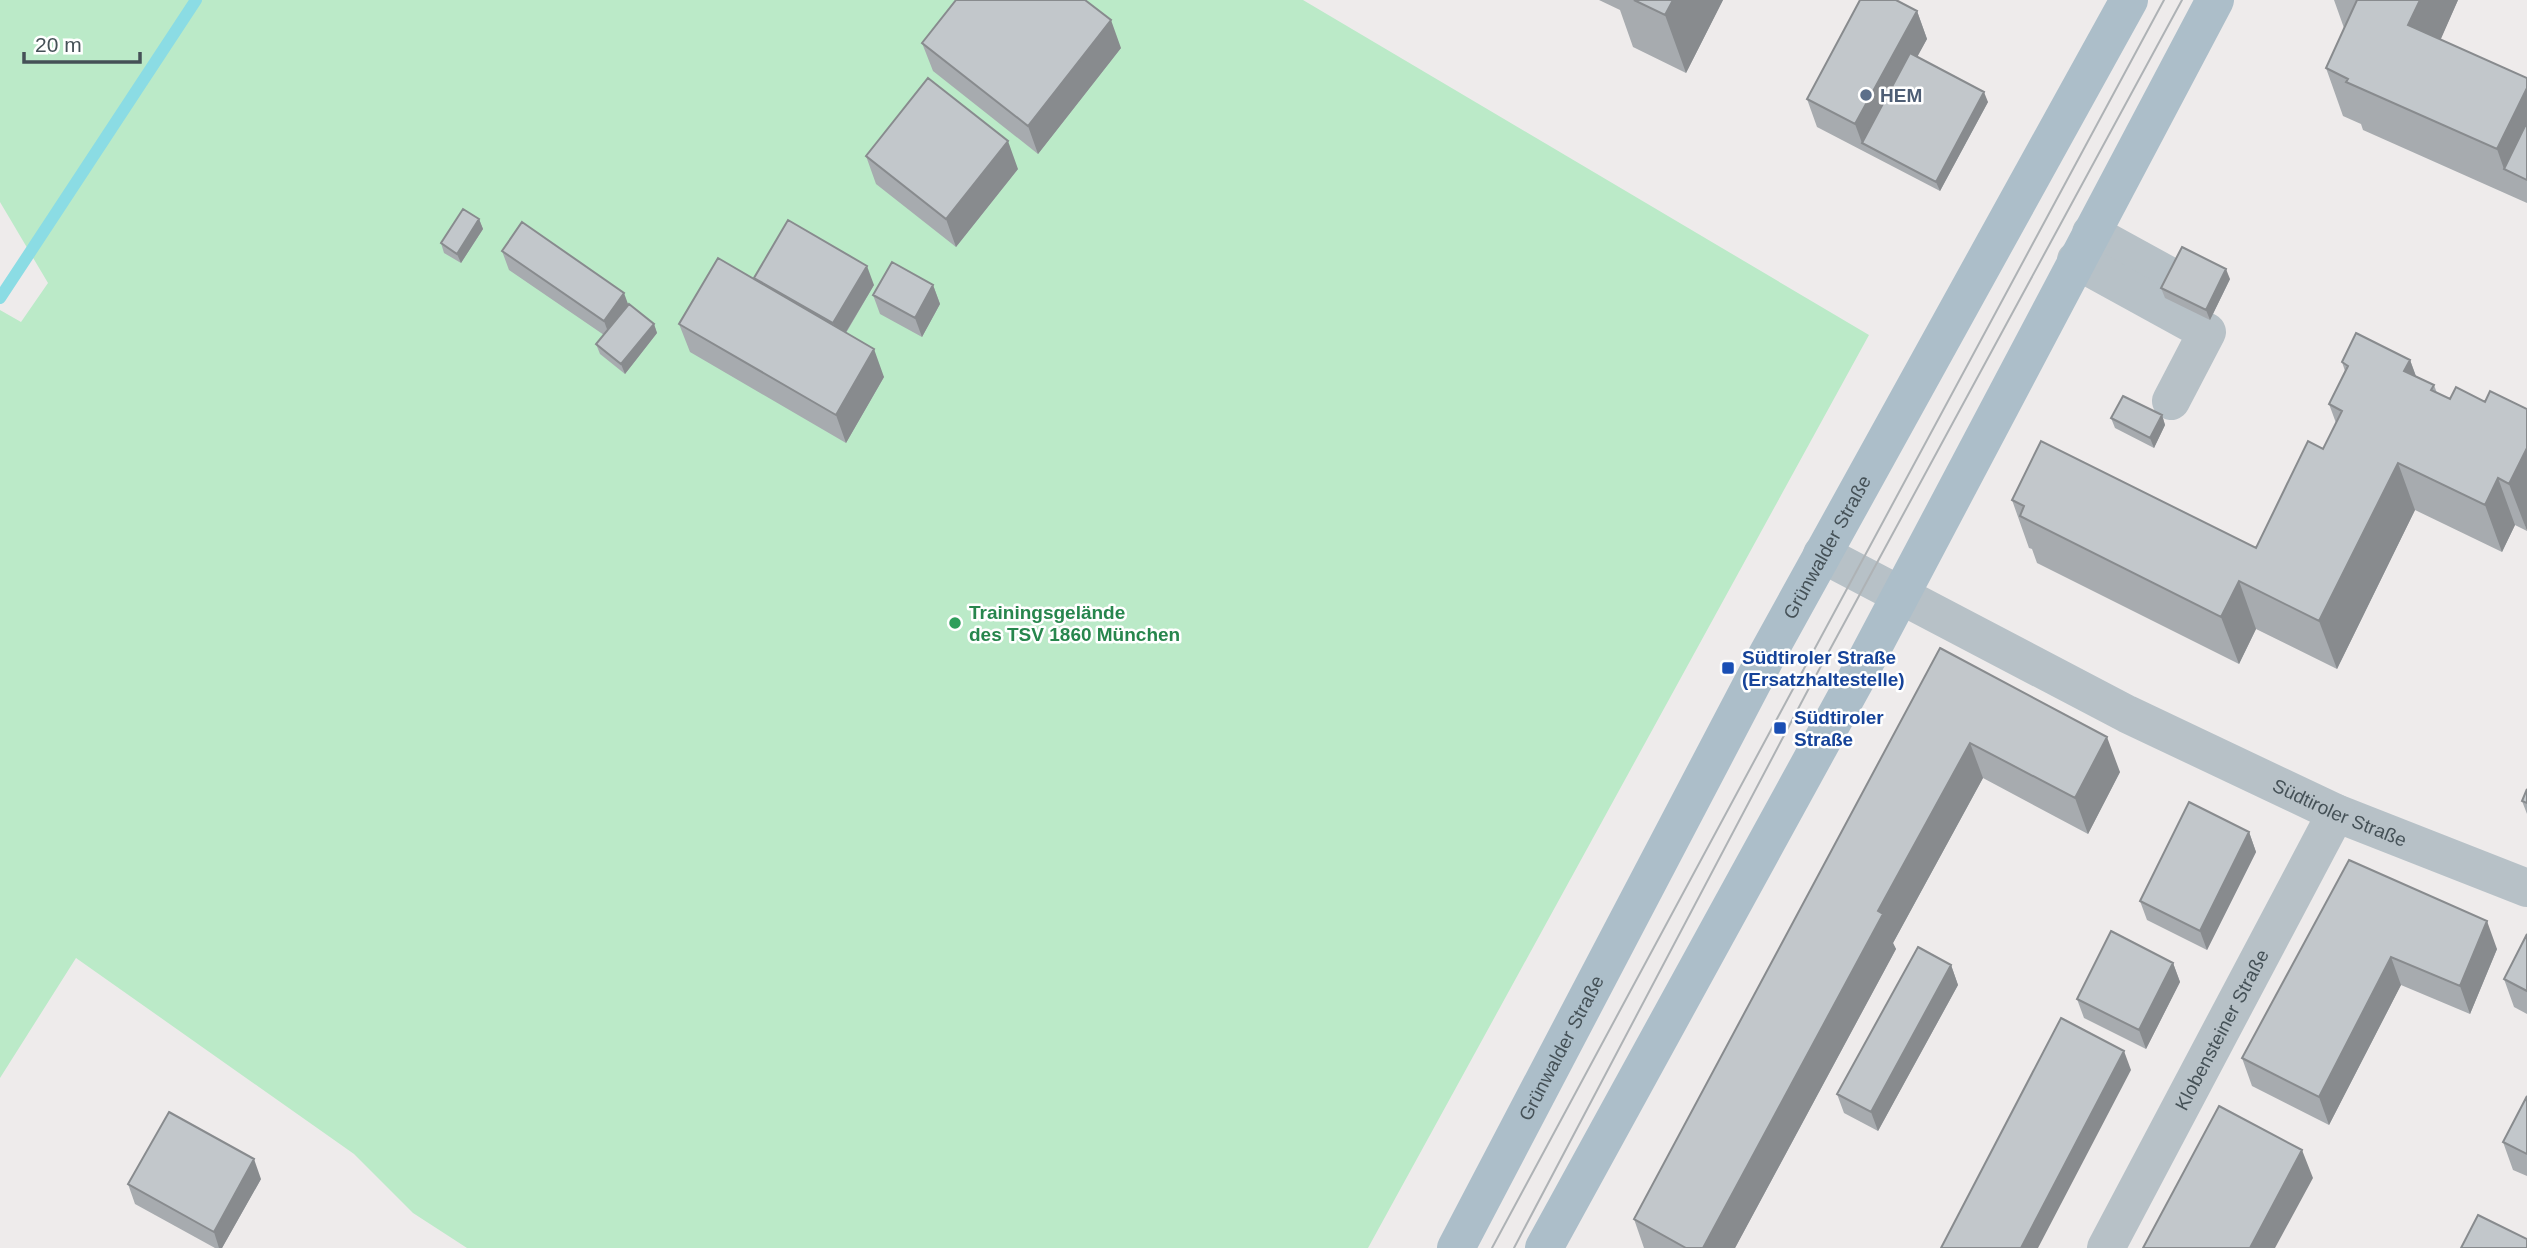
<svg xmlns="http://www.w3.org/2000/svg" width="2527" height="1248" viewBox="0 0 2527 1248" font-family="Helvetica,sans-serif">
	<rect width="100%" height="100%" fill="#eeebeb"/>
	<path fill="#bbeac8" d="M0,0H1303L1869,335L1368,1248H467L413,1213L354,1154L76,958L0,1078V310L21,322L48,283L0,202Z"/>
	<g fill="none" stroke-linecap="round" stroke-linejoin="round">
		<path stroke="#8bdce4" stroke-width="12" d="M0,298L196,0"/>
		<g stroke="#b7c1c7" stroke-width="38">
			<path d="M2091,233L2175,279"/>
			<path d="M2076,260L2207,332L2171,401"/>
			<path id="s1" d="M1822,554L2127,714L2336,813L2527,888"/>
			<path id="s2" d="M2106,1248L2336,813"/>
		</g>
		<g stroke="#acbec9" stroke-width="38">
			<path id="s3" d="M1456,1248L1767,655L2129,0"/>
			<path d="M1544,1248L1861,670L2215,0"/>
		</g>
		<path stroke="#aeb2b5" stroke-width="2" d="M1492,1248L2164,0
			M1514,1248L1808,690L2182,0"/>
	</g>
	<path fill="#a7abaf" d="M1599,0H1723L1686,73L1633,47L1620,10Z
		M2334,0H2458L2440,40L2527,78V203L2363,130L2361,124L2343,116L2326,68L2344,28Z
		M1917,11L1927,39L1917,56L1988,102L1940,191L1817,127L1807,99Z
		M922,43L1121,48L1038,154L933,71Z
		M866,156L1018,169L956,247L876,184Z
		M479,219L483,229L461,263L444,253L441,243Z
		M502,251L628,305L654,324L657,333L625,374L600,354L596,344L604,335L509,270Z
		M754,278L874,285L846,333L884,377L846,443L690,352L679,324L755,280Z
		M2230,279L2210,320L2165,298L2161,288Z
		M933,285L940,304L922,337L880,314L873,295Z
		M2410,360L2416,376L2434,385L2437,393L2450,399L2485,402L2527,531L2515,525L2502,552L2415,510L2337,669L2256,629L2239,664L2037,563L2032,549L2029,548L2012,500L2256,548L2323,449L2336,423L2329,404L2345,371L2342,362Z
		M2162,415L2165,425L2154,448L2115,428L2111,418Z
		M1940,648L2120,772L2088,834L1983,778L1893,943L1896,949L1735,1248H1644L1634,1219Z
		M2527,789V814L2522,801Z
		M2249,832L2256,852L2207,950L2147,920L2140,901Z
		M2349,860L2497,949L2470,1014L2401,985L2329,1125L2252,1086L2242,1058Z
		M2527,934V1014L2514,1007L2504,979Z
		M2173,963L2180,982L2146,1049L2084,1018L2077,999Z
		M1951,965L1958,985L1878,1131L1844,1113L1837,1094Z
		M2527,1096V1176L2513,1170L2503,1142Z
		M261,1179L222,1248H215L135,1204L128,1184Z"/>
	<path fill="#888b8e" d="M1673,0H1723L1686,73L1665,15Z
		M2420,0H2458L2426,73L2408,25Z
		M1917,11L1927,39L1869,146L1862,143L1855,124Z
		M1111,20L1121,48L1038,154L1028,126Z
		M2527,88V171L2504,169L2497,149Z
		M1984,92L1988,102L1940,191L1936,182Z
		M1008,141L1018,169L956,247L946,219Z
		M479,219L483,229L461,263L457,254Z
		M867,266L874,285L840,342L833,323Z
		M2226,269L2230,279L2210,320L2206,310Z
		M933,285L940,304L922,337L915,318Z
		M624,293L631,312L611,340L604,321Z
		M654,324L657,333L625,374L621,364Z
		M874,349L884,377L846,443L836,415Z
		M2410,360L2427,407L2404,371Z
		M2162,415L2165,425L2154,448L2150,438Z
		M2527,448V531L2509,484Z
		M2398,463L2415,510L2337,669L2319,621Z
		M2498,478L2515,525L2502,552L2485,505Z
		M2239,581L2256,629L2239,664L2221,617Z
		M2107,737L2120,772L2088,834L2075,798Z
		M1970,743L1983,778L1893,943L1896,949L1735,1248H1703L1878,911Z
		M2249,832L2256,852L2207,950L2200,931Z
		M2487,921L2497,949L2470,1014L2460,986Z
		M2391,957L2401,985L2329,1125L2319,1097Z
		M2173,963L2180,982L2146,1049L2139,1030Z
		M1951,965L1958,985L1878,1131L1871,1112Z
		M2124,1051L2131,1070L2038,1248H2021Z
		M2302,1150L2313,1178L2275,1248H2250Z
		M254,1159L261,1179L222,1248H219L214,1232Z"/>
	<path fill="#c2c7cb" stroke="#888b8e" stroke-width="2" d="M956,0H1085L1111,20L1028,126L922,43Z
		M1634,0H1673L1665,15Z
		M1860,0H1896L1917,11L1855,124L1807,99Z
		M2357,0H2420L2408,25L2527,78V88L2497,149L2346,82L2348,79L2326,68Z
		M1910,53L1984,92L1936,182L1862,143Z
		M928,78L1008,141L946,219L866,156Z
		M2527,122V180L2504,169Z
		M463,209L479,219L457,254L441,243Z
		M788,220L867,266L833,323L754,278Z
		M522,222L624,293L604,321L502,251Z
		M2182,247L2226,269L2206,310L2161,288Z
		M718,258L874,349L836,415L679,324Z
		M892,262L933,285L915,318L873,295Z
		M629,304L654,324L621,364L596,344Z
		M2356,333L2410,360L2404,371L2434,385L2431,390L2450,399L2456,387L2485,402L2490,391L2527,409V448L2509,484L2498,478L2485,505L2398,463L2319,621L2239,581L2221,617L2020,516L2024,506L2012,500L2041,441L2256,548L2308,441L2323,449L2342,411L2329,404L2348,366L2342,362Z
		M2123,396L2162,415L2150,438L2111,418Z
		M1940,648L2107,737L2075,798L1970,743L1878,911L1883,914L1703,1248H1686L1634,1219Z
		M2527,789V803L2522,801Z
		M2189,802L2249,832L2200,931L2140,901Z
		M2349,860L2487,921L2460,986L2391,957L2319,1097L2242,1058Z
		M2111,931L2173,963L2139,1030L2077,999Z
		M2527,934V991L2504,979Z
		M1918,947L1951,965L1871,1112L1837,1094Z
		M2061,1018L2124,1051L2021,1248H1941Z
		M2527,1096V1154L2503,1142Z
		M2219,1106L2302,1150L2250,1248H2143Z
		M169,1112L254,1159L214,1232L128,1184Z
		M2478,1215L2527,1239V1248H2461Z"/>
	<circle fill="#5c6f8a" stroke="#fff" stroke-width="2.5" cx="1866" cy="95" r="7"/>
	<circle fill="#2e9e5b" stroke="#fff" stroke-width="2.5" cx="955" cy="623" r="7"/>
	<g fill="#1a4fb4" stroke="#fff" stroke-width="2.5">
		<rect x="1721" y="661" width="14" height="14" rx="3.5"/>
		<rect x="1773" y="721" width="14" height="14" rx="3.5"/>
	</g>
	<g text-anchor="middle" stroke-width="5" stroke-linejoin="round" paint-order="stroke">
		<g font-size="19" font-weight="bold" fill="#4e5e75" stroke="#fff" text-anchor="start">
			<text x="1880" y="102">HEM</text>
		</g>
		<g font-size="19" fill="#455157" stroke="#fff">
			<text dy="7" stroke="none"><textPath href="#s3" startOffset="793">Grünwalder Straße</textPath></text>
			<text dy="7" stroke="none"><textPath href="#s1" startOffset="579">Südtiroler Straße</textPath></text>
			<text dy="7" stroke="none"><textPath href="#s2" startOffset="247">Klobensteiner Straße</textPath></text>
			<text dy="7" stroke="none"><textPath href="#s3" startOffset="226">Grünwalder Straße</textPath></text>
		</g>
		<g font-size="19" font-weight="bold" fill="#27864d" stroke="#fff" text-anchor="start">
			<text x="969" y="619">Trainingsgelände<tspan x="969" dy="22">des TSV 1860 München</tspan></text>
		</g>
		<g font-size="19" font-weight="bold" fill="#164399" stroke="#fff" text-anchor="start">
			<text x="1742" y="664">Südtiroler Straße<tspan x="1742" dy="22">(Ersatzhaltestelle)</tspan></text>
			<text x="1794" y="724">Südtiroler<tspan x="1794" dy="22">Straße</tspan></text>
		</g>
	</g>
	<path d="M24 52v10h116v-10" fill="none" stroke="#455157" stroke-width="3.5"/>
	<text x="35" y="52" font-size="21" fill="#455157" stroke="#ffffff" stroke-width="5" paint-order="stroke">20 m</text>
</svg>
